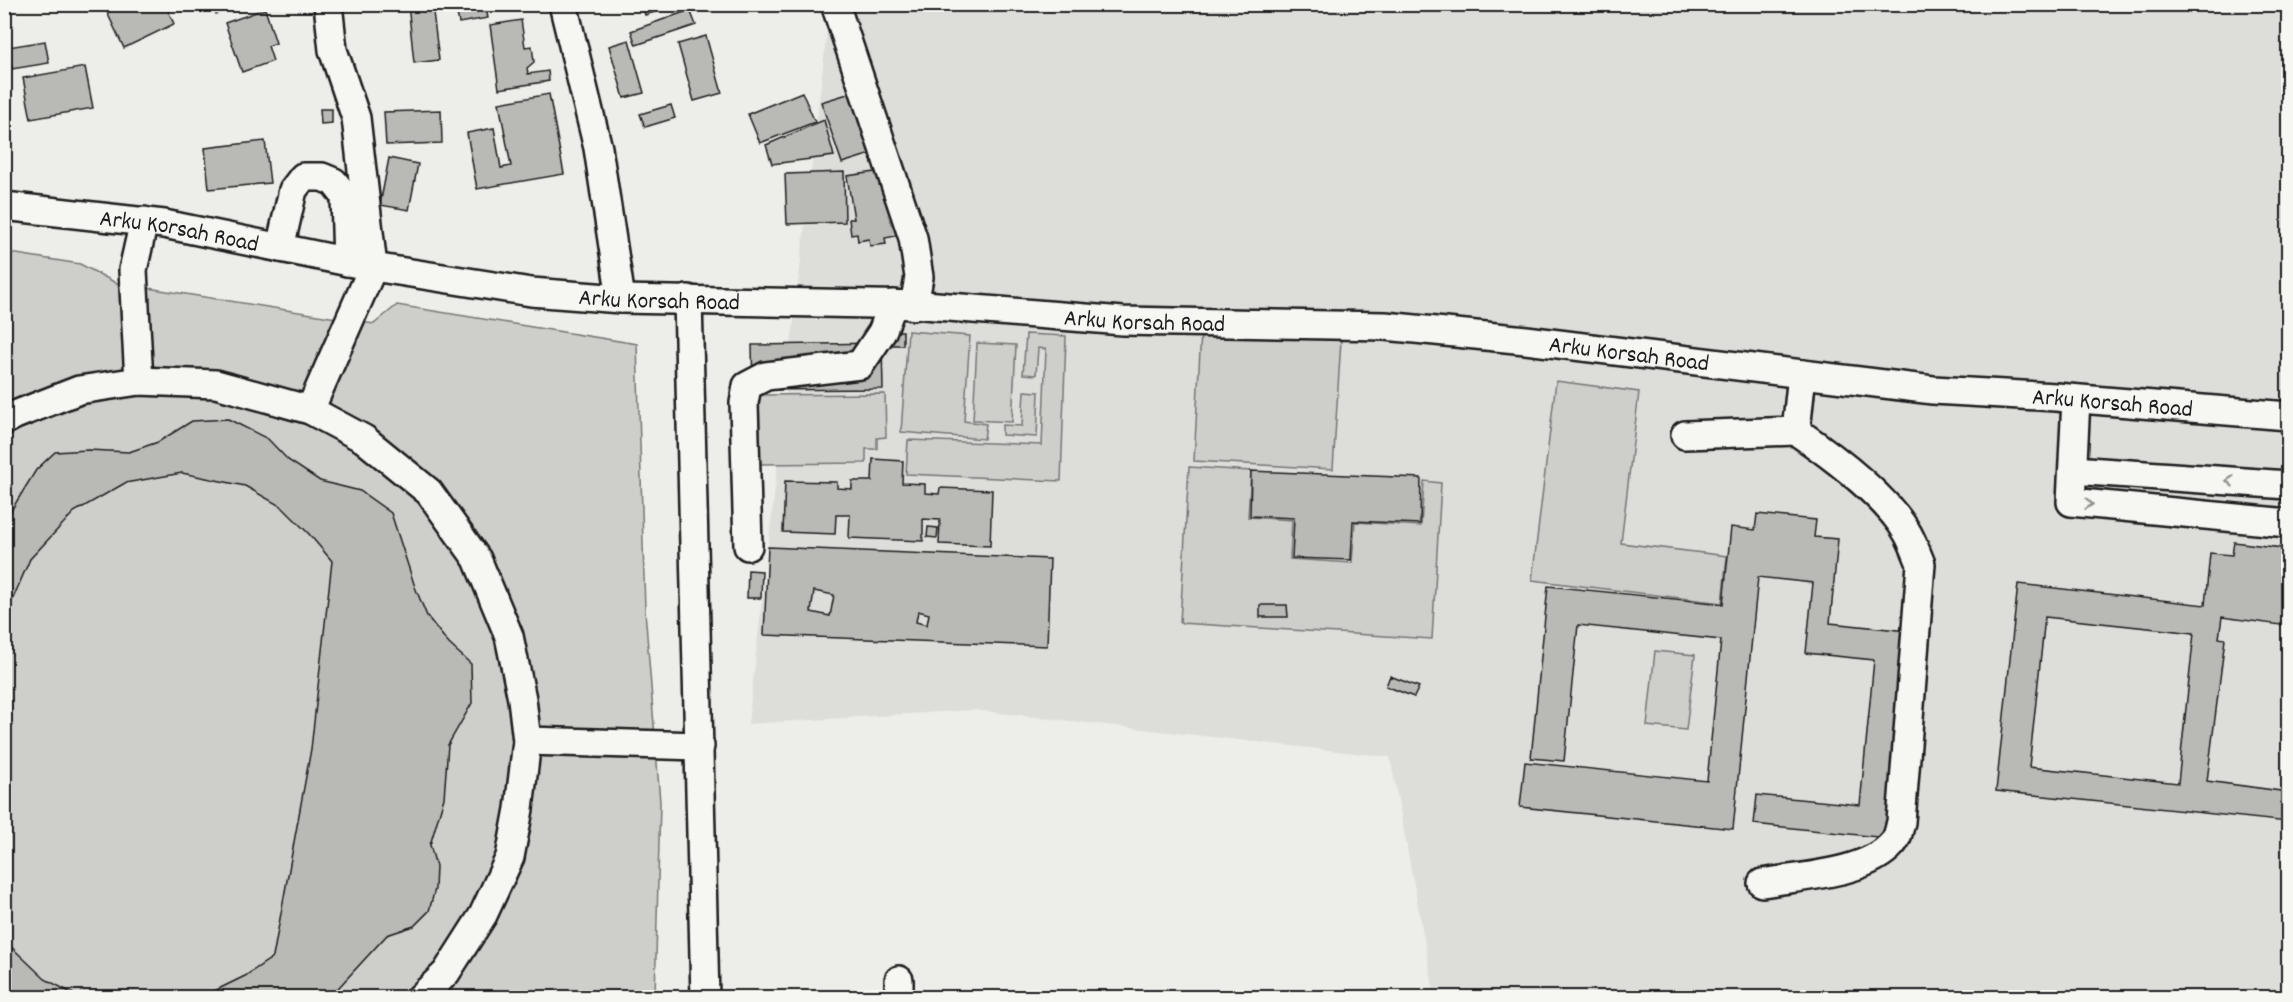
<svg xmlns="http://www.w3.org/2000/svg" width="2293" height="1002" viewBox="0 0 2293 1002" font-family="Dekko,sans-serif">
	<rect width="100%" height="100%" fill="#edede9"/>
	<filter id="ink" filterUnits="userSpaceOnUse"><feTurbulence type="fractalNoise" baseFrequency=".0167" numOctaves="2"/><feDisplacementMap in="SourceGraphic" scale="12" xChannelSelector="R" yChannelSelector="G"/><feConvolveMatrix kernelMatrix="1 2 1 2 8 2 1 2 1" color-interpolation-filters="sRGB"/></filter>
	<g filter="url(#ink)">
		<path fill="#ddddda" d="M830,5H2288V983L2266,997H1435L1390,757L973,710L748,724Z"/>
		<path fill="#cececb" stroke="#757574" stroke-width="1.5" d="M4,252L80,264L116,283L374,324L397,305L637,344L645,610L660,802L655,997H5Z
			M908,331L970,336L964,421L986,424L984,439L901,432Z
			M1201,332L1341,340L1333,469L1194,461Z
			M1026,334L1066,336L1061,481L906,474L908,440L1042,445L1046,349L1038,348L1036,375L1023,374Z
			M977,343L1016,345L1012,422L973,420Z
			M1556,381L1639,392L1621,543L1727,556L1722,603L1532,580Z
			M1024,391L1039,392L1037,437L1002,435V425L1022,426Z
			M885,394L886,437L877,438V449H866V463L760,464L759,395Z
			M1189,467L1251,471L1248,517L1292,520L1290,559L1352,563L1355,522L1421,526L1424,481L1441,483L1432,639L1180,623Z
			M1655,651L1695,655L1686,730L1647,726Z"/>
		<path fill="#b9b9b6" stroke="#1c1c1c" stroke-width="1.5" fill-rule="evenodd" d="M103,4H165L174,24L124,48Z
			M212,4H237L216,14Z
			M408,4H432L439,60L414,63Z
			M455,4H485L488,18L459,23Z
			M642,4H678V5L645,15Z
			M265,9L276,43L268,46L273,61L242,72L225,23Z
			M690,10L696,25L636,45L631,31Z
			M521,20L525,47L532,46L534,62L527,68L528,74L548,71L549,81L499,89L490,25Z
			M706,36L722,93L694,101L678,44Z
			M629,40L644,93L624,98L609,46Z
			M45,41L49,63L12,69L8,47Z
			M85,67L93,108L31,119L23,78Z
			M802,92L815,122L760,143L748,114Z
			M851,93L871,154L842,163L821,102Z
			M549,94L564,174L477,189L467,133L494,128L501,168L511,166L499,103Z
			M671,105L675,118L645,127L640,114Z
			M320,109H332V123L321,124Z
			M441,110L442,143L386,145L384,112Z
			M824,120L834,156L772,164L766,145Z
			M265,141L270,183L209,189L205,148Z
			M389,158L418,164L409,210L380,205Z
			M882,171L888,207H892L896,236L885,238L886,244L870,246L869,239L858,241L857,234L851,235L849,219H854L847,176Z
			M844,172L845,222L787,224L785,174Z
			M890,331H903V345H890Z
			M882,343L883,389L753,390L752,345Z
			M228,419L268,439L288,460L320,481L360,491L391,513L415,587L427,616L449,644L471,664L472,703L448,745L444,798L430,845L436,866L435,889L429,911L414,926L387,935L329,998H200L245,976L273,957L311,749L332,561L309,534L282,507L245,486L182,473L125,483L74,512L30,559L11,603L4,634V522L36,470L55,452L88,450L129,452L158,442L192,421Z
			M873,459L903,461L902,483L925,484V493L939,494L940,488L992,490L990,546L939,544L940,520L923,519V541L849,538L850,515H836L835,534L783,532L785,481L837,482V488L852,489V481H872Z
			M1251,471L1421,478L1420,524L1353,521L1351,560L1292,558L1294,518L1250,516Z
			M1757,514L1816,520L1814,537L1838,539L1830,623L1908,631L1887,838L1754,824L1757,795L1860,805L1874,660L1806,653L1813,583L1758,577L1733,829L1520,807L1525,762L1707,781L1721,640L1578,625L1564,761L1531,758L1548,586L1723,604L1731,527L1755,530Z
			M928,527L938,528L937,538L927,537Z
			M2234,542L2282,548L2281,561L2288,562V626L2222,617L2219,638L2225,639L2207,781L2288,792V822L1996,791L2018,584L2205,605L2210,553L2232,555ZM2045,617L2194,633L2178,783L2029,767Z
			M768,547L1050,559L1047,646L764,635ZM814,591L834,595L830,616L811,612ZM918,611L929,614L927,625L916,622Z
			M748,570L762,571L761,598H747Z
			M1260,605H1287L1288,617H1260Z
			M1390,676L1419,687L1414,697L1386,686Z
			M4,940L45,979L81,998H4Z"/>
		<g fill="none" stroke-linecap="round" stroke-linejoin="round">
			<g stroke="#1c1c1c" stroke-width="32">
				<g id="minor">
					<path d="M563,4L598,148L621,299"/>
					<path d="M836,7L913,238L919,277L914,306"/>
					<path id="s1" d="M4,206L164,224L373,267L531,292L621,299L924,305L1123,321L1385,326L1526,340L1933,390L2056,397L2288,416"/>
					<path d="M280,248L293,190L303,177H322L334,182L345,196L347,262"/>
					<path d="M688,299L705,998"/>
					<path d="M139,381L133,270L144,221"/>
					<path d="M2076,399L2071,502L2288,523"/>
					<path d="M310,410L373,267L356,118L333,50L328,4"/>
					<path d="M4,421L15,415L79,390L139,381L216,384L310,410L364,439L429,492L477,559L509,636L522,699L527,741L519,809L510,857L483,915L446,973L420,998"/>
					<path d="M1685,435L1796,431"/>
					<path d="M2073,470L2288,485"/>
					<path d="M748,546L744,403L747,386L766,376L860,365L882,332L893,304"/>
					<path d="M527,741L700,746"/>
					<path d="M1762,883C1801,876 1867,874 1893,843C1898,838 1899,829 1901,822L1921,564C1917,554 1913,543 1908,534C1887,497 1831,455 1796,431L1802,374"/>
					<path d="M899,998V980"/>
				</g>
			</g>
			<path stroke="#1c1c1c" stroke-width="3" stroke-dasharray="1.5 4.5" stroke-linecap="butt" d="M2284,462L2286,439"/>
			<use href="#minor" stroke="#f6f6f2" stroke-width="27"/>
		</g>
		<defs><path id="oneway-chevron" d="M-2-3.5L2.5 0L-2 3.5" fill="none" stroke-width="1.6" stroke-linecap="round" stroke-linejoin="round" transform="scale(1.5)"/></defs>
		<g stroke="#949492">
			<use href="#oneway-chevron" transform="translate(2230 481) rotate(-176)"/>
			<use href="#oneway-chevron" transform="translate(2089 504) rotate(5)"/>
		</g>
	</g>
	<g text-anchor="middle" stroke-width="4.5" stroke-linejoin="round" paint-order="stroke">
		<g font-size="24" fill="#1c1c1c" stroke="#f6f6f2">
			<text dy="8" stroke="none"><textPath href="#s1" startOffset="177">Arku Korsah Road</textPath></text>
			<text dy="8" stroke="none"><textPath href="#s1" startOffset="663">Arku Korsah Road</textPath></text>
			<text dy="8" stroke="none"><textPath href="#s1" startOffset="1149">Arku Korsah Road</textPath></text>
			<text dy="8" stroke="none"><textPath href="#s1" startOffset="1635">Arku Korsah Road</textPath></text>
			<text dy="8" stroke="none"><textPath href="#s1" startOffset="2121">Arku Korsah Road</textPath></text>
		</g>
	</g>
	<rect width="2293" height="1002" fill="none" stroke="#f6f6f2" stroke-width="24"/>
	<rect x="12" y="12" width="2269" height="978" fill="none" stroke="#1c1c1c" stroke-width="2" filter="url(#ink)"/>
</svg>
